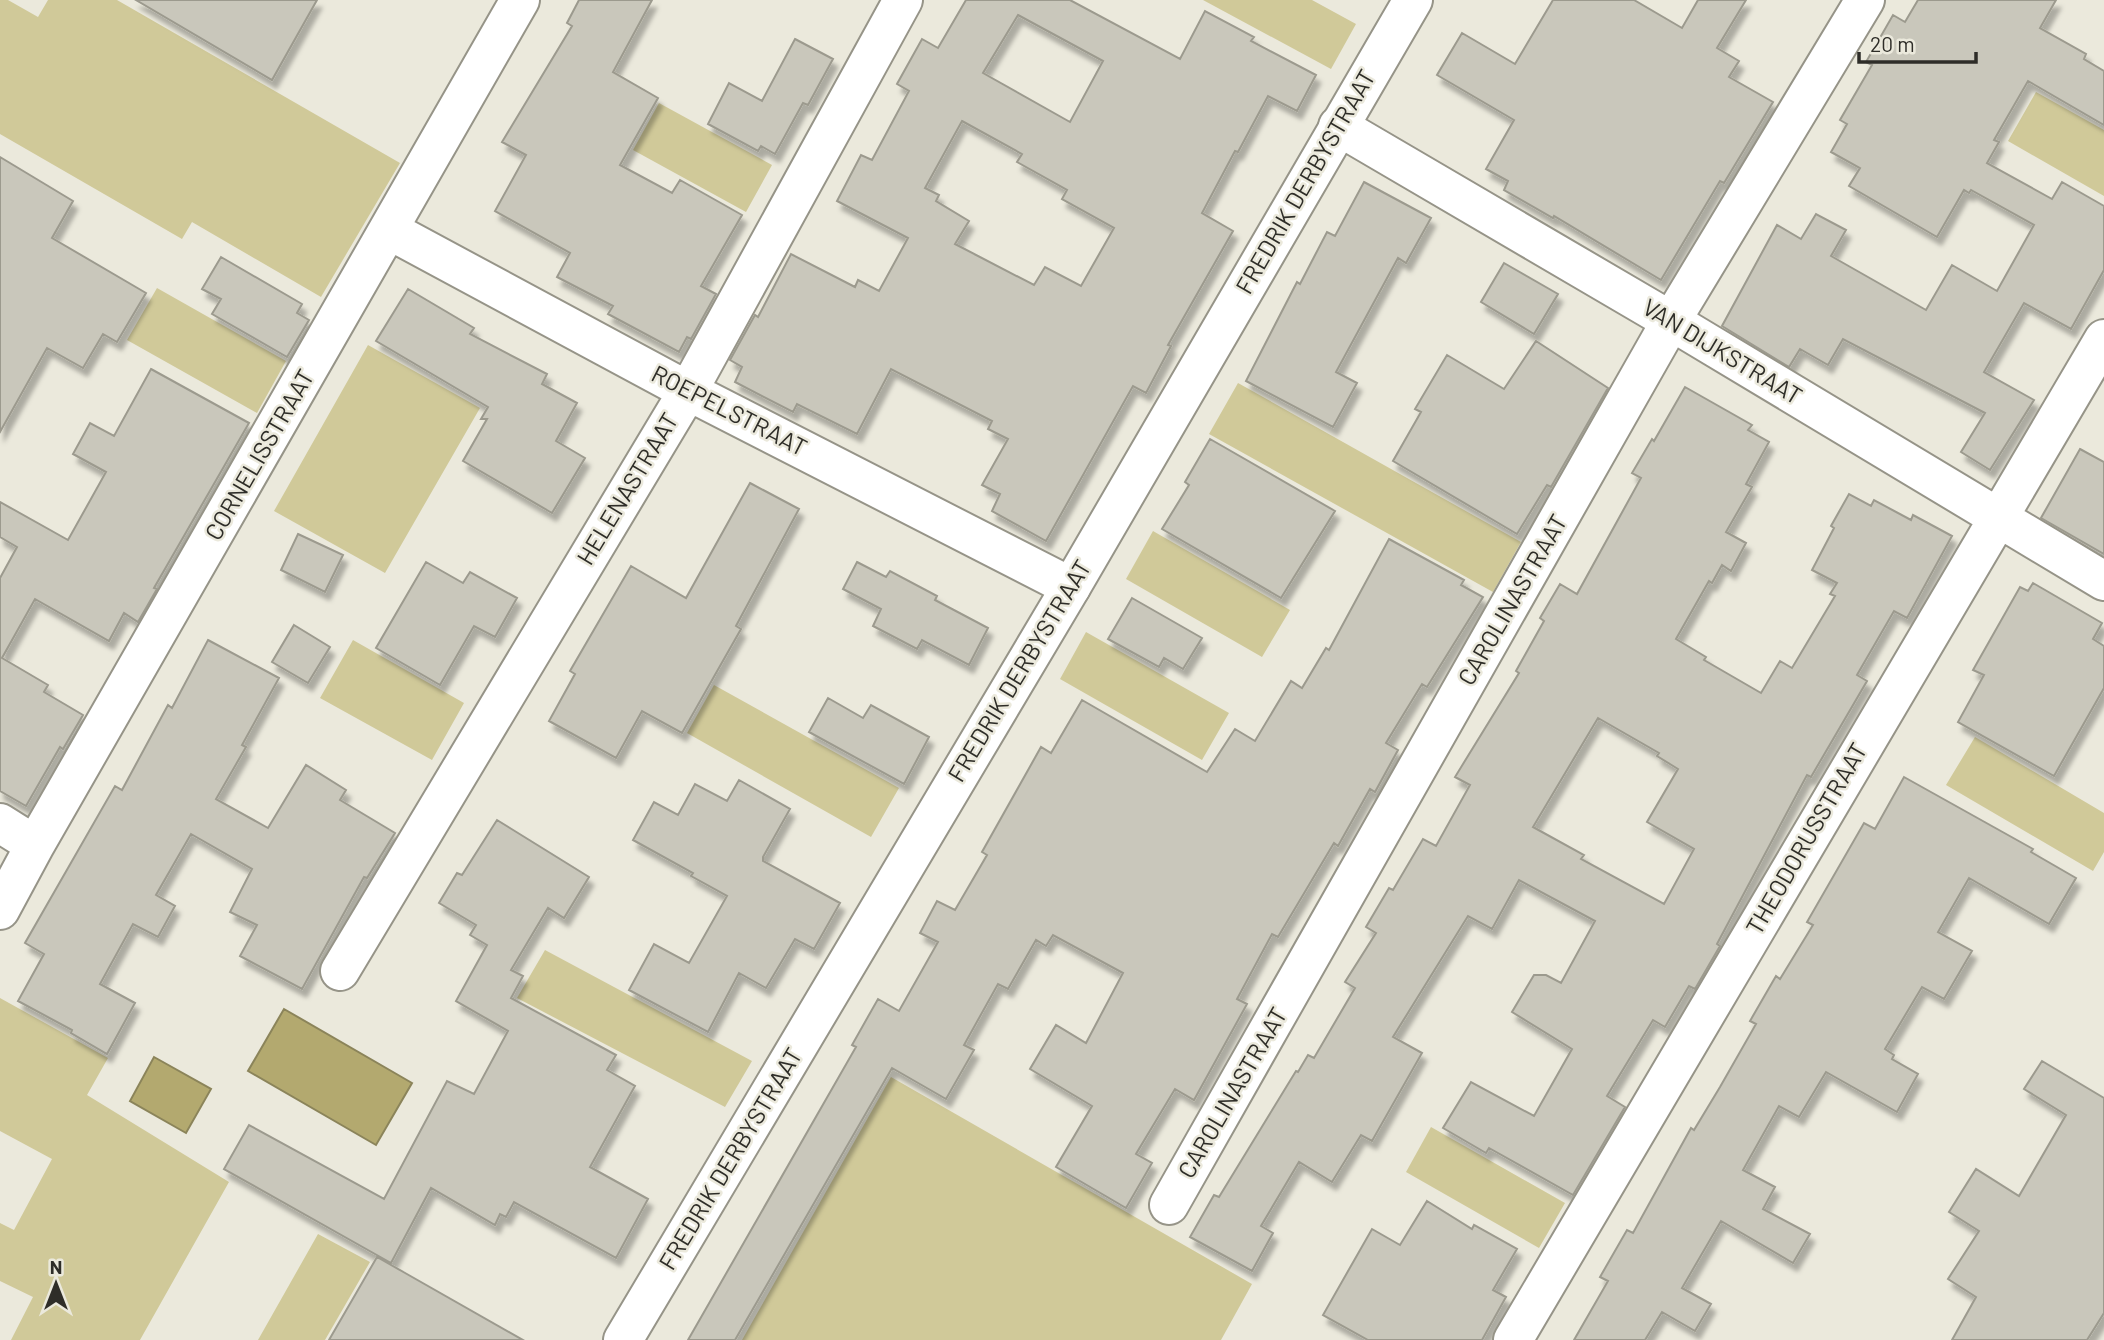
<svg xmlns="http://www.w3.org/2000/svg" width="2104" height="1340" viewBox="0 0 2104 1340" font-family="Barlow,sans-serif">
	<defs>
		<filter id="shadow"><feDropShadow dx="4.5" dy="8" stdDeviation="2" flood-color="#0004"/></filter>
	</defs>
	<rect width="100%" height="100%" fill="#ebe9dc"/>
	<path fill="#d0c999" d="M0,0H8L38,17L48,0H117L400,163L321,297L192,222L182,239L0,134Z
		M1203,0H1312L1356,24L1331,69Z
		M2036,92L2104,130V196L2008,141Z
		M659,103L772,165L746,212L633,150Z
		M157,288L286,361L257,413L127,340Z
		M368,345L480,408L385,573L274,511Z
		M1238,383L1521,542L1493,592L1209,434Z
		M1153,531L1290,610L1262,657L1126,579Z
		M1086,632L1229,713L1202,760L1060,679Z
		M353,640L464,703L432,760L320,698Z
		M714,685L899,788L871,837L687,733Z
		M1975,737L2104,813V852L2093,871L1946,785Z
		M545,950L752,1061L725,1107L517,998Z
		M0,998L108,1058L87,1095L229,1182L140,1340H11L33,1297L0,1281V1223L14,1230L52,1159L0,1131Z
		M891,1077L1252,1284L1221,1340H742Z
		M1431,1127L1565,1203L1539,1248L1406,1172Z
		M318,1234L370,1262L325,1340H258Z"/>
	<path fill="#b3a96f" stroke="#8b845a" stroke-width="2" d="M284,1009L412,1083L376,1145L248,1071Z
		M154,1057L211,1089L186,1133L130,1101Z"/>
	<path fill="#c9c7bb" stroke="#9c9a8e" stroke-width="2" fill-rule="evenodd" filter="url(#shadow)" d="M136,0H317L272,80Z
		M579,0H652L613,72L658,98L620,165L672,193L680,180L742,215L701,286L716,294L691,339L687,337L679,352L608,314L613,306L557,277L570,253L495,211L526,155L502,142L572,26L567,23Z
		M966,0H1070L1180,59L1205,11L1254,37L1251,41L1316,75L1297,111L1268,96L1238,152L1235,151L1202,213L1233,231L1168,345L1171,346L1146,393L1133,386L1046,541L992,511L1000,494L982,485L1008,439L988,429L992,421L891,369L857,434L797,404L793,412L735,382L742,367L730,360L755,315L758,317L791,254L855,287L858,280L879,291L908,238L837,201L861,155L872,160L909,91L897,84L922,39L938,48ZM1018,15L1103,61L1070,122L983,73ZM962,121L1022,154L1017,162L1067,190L1062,199L1114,228L1081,286L1045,267L1034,285L955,244L969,221L936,201L939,195L925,188Z
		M1553,0H1634L1682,28L1698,0H1746L1717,48L1739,61L1729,77L1773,102L1724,183L1720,181L1661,280L1554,216L1553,218L1504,190L1508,181L1486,169L1514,120L1437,75L1462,33L1515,64Z
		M1918,0H2056L2040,28L2086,54L2084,59L2104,71V125L2028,81L1994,140L1999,142L1987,163L2052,199L2062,182L2104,206V270L2071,329L2024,303L1984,372L2034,400L1990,470L1961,452L1985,413L1843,339L1828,365L1800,349L1789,367L1722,326L1777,225L1801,239L1816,214L1846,230L1831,256L1926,310L1952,265L1997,291L2034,225L1971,190L1969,193L1964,190L1937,237L1849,186L1860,168L1831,152L1847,124L1840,120L1872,65L1866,62L1893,15L1905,22Z
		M795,39L833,59L808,105L803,103L775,154L761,146L758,151L708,124L729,83L762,101Z
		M0,157L73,201L52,238L146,293L117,342L103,334L83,368L47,348L0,432Z
		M1364,182L1431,218L1406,263L1398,258L1336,372L1357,383L1333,427L1246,381L1297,282L1300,284L1327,232L1335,236Z
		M221,257L302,304L297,313L309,320L287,357L212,314L221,299L202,289Z
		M1504,263L1558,294L1534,334L1481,302Z
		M408,289L474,328L470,334L547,374L542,384L577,403L556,441L585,458L552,513L463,461L487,419H481L488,407L376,341Z
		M1536,341L1608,388L1551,487L1547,485L1517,534L1393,461L1421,412L1415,409L1447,355L1504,389Z
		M151,369L249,423L154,588L157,589L138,622L124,613L109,641L35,599L2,658L48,685L44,692L83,715L63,749L60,747L26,806L0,791V578L17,547L0,537V502L68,540L106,472L73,454L90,423L114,436Z
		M1685,387L1752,425L1748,430L1769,442L1746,484L1752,487L1726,532L1746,543L1731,571L1722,565L1712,583L1709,581L1676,639L1706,657L1704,660L1761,693L1780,661L1792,668L1835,596L1830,594L1837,583L1812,570L1834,528L1831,526L1849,494L1871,506L1874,500L1911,520L1913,515L1952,536L1907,618L1894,611L1857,675L1867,681L1811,777L1807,775L1717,944L1720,946L1695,989L1689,986L1665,1027L1653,1020L1607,1096L1625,1107L1573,1195L1489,1148L1486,1153L1443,1128L1471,1082L1534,1116L1572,1049L1512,1012L1534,975H1546L1561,983L1595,921L1519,880L1492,929L1468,916L1393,1037L1422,1053L1372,1141L1361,1135L1332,1182L1299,1162L1261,1226L1273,1233L1252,1271L1190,1237L1214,1195L1219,1197L1296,1071L1298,1072L1308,1055L1314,1058L1355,988L1345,982L1376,933L1366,927L1389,888L1393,890L1423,839L1436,846L1470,785L1455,777L1519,673L1516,671L1544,621L1540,618L1560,584L1577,594L1641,478L1632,473L1652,439L1654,441ZM1598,718L1659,753L1657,756L1678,769L1647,822L1694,849L1664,904L1581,859L1584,855L1533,827Z
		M1210,439L1335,511L1281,598L1162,529L1189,485L1185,482Z
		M2080,449L2104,462V554L2041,518Z
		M750,483L799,509L736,626L741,629L682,733L642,711L616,758L549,721L575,674L570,671L631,566L686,598Z
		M298,534L343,555L325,592L281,570Z
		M1389,539L1464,580L1461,585L1483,597L1427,687L1422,684L1386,743L1398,750L1375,792L1370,789L1338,846L1334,843L1278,937L1272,934L1237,999L1247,1004L1194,1100L1175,1089L1136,1154L1152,1163L1126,1208L1056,1167L1092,1106L1030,1069L1056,1025L1086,1043L1123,973L1053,935L1046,946L1036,940L1008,989L998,984L964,1045L974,1050L946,1099L892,1068L735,1340H688L856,1047L852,1045L878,999L899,1011L938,942L920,933L937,901L955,910L987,855L982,852L1041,747L1051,753L1082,700L1207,772L1235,729L1255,741L1291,681L1302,688L1326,648L1329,650Z
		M426,562L463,583L470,572L517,598L495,637L474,626L440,685L376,648Z
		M857,562L886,577L890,571L937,596L935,600L988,628L969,665L922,640L917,649L873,626L881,609L843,589Z
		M2033,583L2102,623L2093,639L2104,646V688L2054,776L1958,722L1984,675L1973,670L2020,587L2028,591Z
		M1132,598L1202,638L1183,669L1164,658L1159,667L1108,639Z
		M294,625L330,647L308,683L272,662Z
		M208,640L279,678L242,745L246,747L216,799L268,828L306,765L346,790L340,800L395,833L367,878L364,877L302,989L240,956L257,925L230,912L252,869L191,834L156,895L175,906L158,937L133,924L100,984L135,1003L107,1054L71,1033L72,1030L18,1001L44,954L25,943L115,786L122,790L168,705L172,708Z
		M828,698L863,718L871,705L929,737L904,784L809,732Z
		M1904,777L2033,849L2031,852L2076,878L2049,924L1969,878L1938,932L1972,951L1944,999L1922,987L1885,1049L1894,1055L1892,1059L1918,1074L1897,1112L1826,1072L1799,1117L1779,1106L1743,1170L1775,1187L1763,1209L1810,1234L1793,1263L1721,1221L1682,1288L1711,1304L1695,1331L1662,1312L1645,1340H1574L1608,1281L1600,1277L1627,1230L1633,1233L1691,1128L1694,1130L1720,1087L1756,1024L1750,1021L1776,976L1780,979L1813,925L1807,922L1864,823L1875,829Z
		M739,780L790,809L763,857V861L840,903L814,949L795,939L766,988L739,973L708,1032L629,990L654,944L689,963L727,896L691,876L693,873L633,840L654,802L678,815L695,784L727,801Z
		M497,820L589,877L564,918L548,908L511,970L523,976L511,998L616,1055L607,1070L635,1086L590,1167L648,1199L616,1258L514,1202L506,1217L500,1214L495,1225L431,1188L391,1263L224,1169L249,1125L384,1199L447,1081L474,1094L508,1031L456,1001L487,945L470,935L476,925L439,903L457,873L462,875Z
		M2042,1061L2104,1098V1313L2087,1340H1952L1976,1297L1948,1279L1979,1231L1949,1212L1976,1169L2019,1196L2066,1115L2024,1089Z
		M1427,1201L1472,1229L1474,1225L1517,1249L1493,1290L1506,1297L1482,1340H1368L1323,1315L1372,1229L1400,1245Z
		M377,1257L523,1340H329Z"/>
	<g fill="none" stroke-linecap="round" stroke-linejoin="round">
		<g stroke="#969488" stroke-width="42">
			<path id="street" d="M1338,126L1671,321L2104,581
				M389,230L688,391L1071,587
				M0,823L35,845
				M0,910L35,845L520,0
				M340,971L688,391L903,0
				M1169,1205L1671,321L1865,0
				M1513,1340L2104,339"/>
		</g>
		<g stroke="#969488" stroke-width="42">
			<path id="secondary" d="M623,1340L1071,587L1413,0"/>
		</g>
		<use href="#street" stroke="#fff" stroke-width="38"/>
		<use href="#secondary" stroke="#fff" stroke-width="38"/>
	</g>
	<g text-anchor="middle" stroke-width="5" stroke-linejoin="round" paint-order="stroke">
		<g font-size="24" fill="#2e2d28" stroke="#ebe9dc">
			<text transform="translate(1306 182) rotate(-60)" y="8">FREDRIK DERBYSTRAAT</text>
			<text transform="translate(1722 352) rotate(31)" y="8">VAN DIJKSTRAAT</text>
			<text transform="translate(729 411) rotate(27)" y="8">ROEPELSTRAAT</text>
			<text transform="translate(260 455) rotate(-60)" y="8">CORNELISSTRAAT</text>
			<text transform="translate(628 489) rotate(-59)" y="8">HELENASTRAAT</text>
			<text transform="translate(1513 600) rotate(-60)" y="8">CAROLINASTRAAT</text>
			<text transform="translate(1020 671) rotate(-59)" y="8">FREDRIK DERBYSTRAAT</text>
			<text transform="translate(1807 839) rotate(-60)" y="8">THEODORUSSTRAAT</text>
			<text transform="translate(1233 1093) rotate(-60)" y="8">CAROLINASTRAAT</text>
			<text transform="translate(731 1159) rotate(-59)" y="8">FREDRIK DERBYSTRAAT</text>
		</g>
	</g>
	<g transform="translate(56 1284)" stroke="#ebe9dc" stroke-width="5" paint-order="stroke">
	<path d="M0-5L12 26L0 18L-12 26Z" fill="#2e2d28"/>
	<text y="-10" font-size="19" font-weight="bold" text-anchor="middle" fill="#2e2d28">N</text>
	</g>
	<path d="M1859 52v10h117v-10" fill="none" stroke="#2e2d28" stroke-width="3.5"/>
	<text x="1870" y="52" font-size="21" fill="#2e2d28" stroke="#ebe9dc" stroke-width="5" paint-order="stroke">20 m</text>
</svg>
